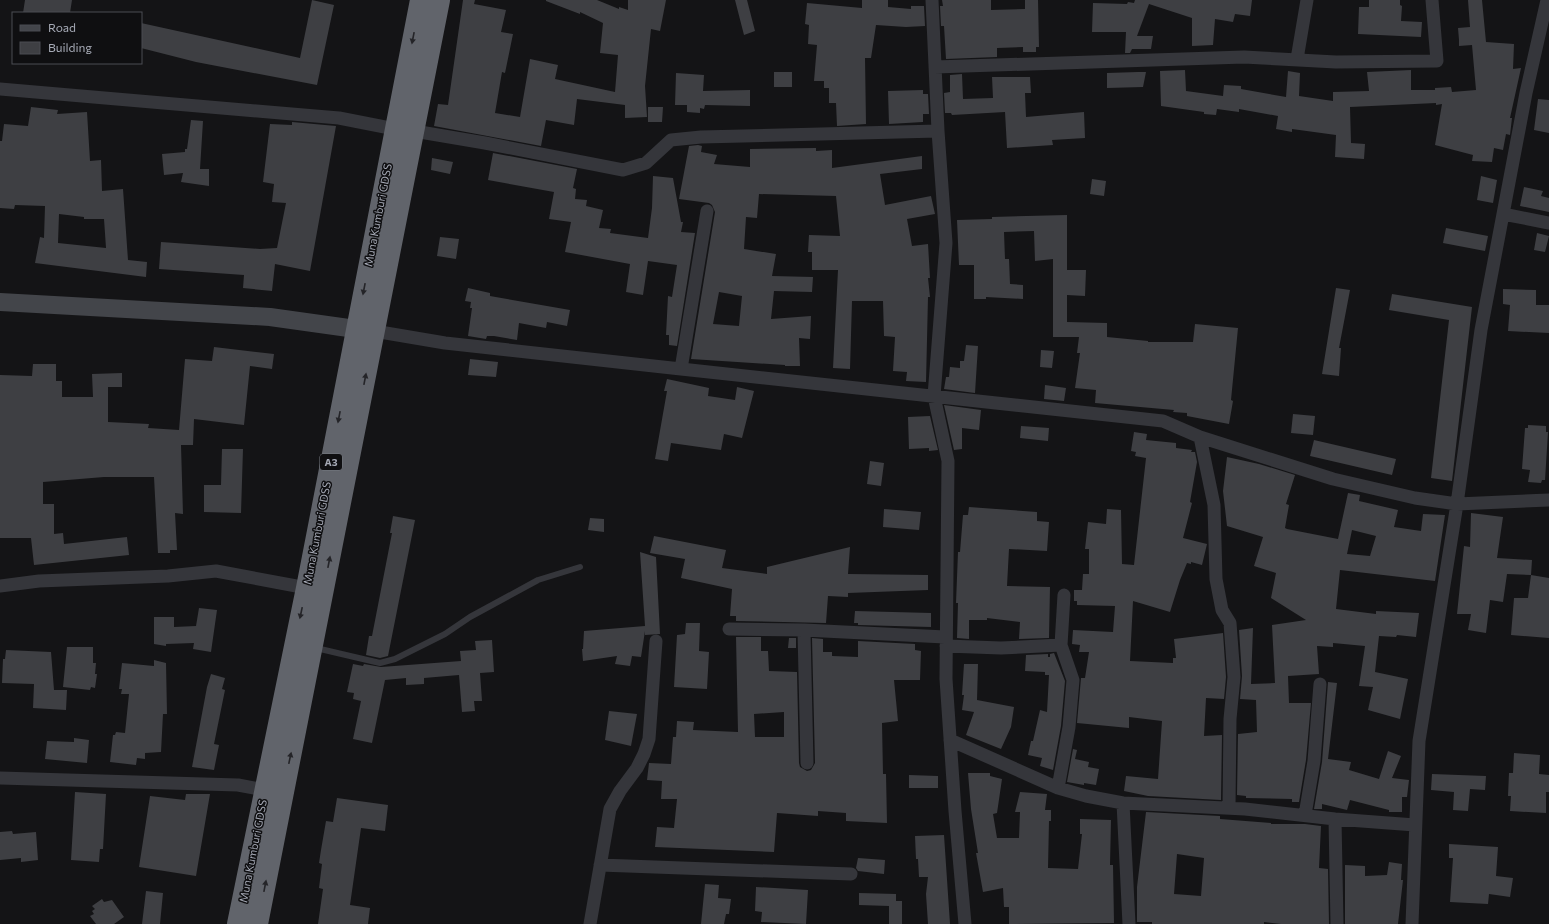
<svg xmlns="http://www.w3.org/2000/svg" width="1549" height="924" viewBox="0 0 1549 924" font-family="Commissioner,sans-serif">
	<rect width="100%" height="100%" fill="#141416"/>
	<path fill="#3e3f43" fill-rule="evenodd" d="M25,0H72L70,13H23Z
		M312,0L334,5L317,85L196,62L141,48V23L300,58Z
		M463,0H475L474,4L506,10L501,32L513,34L505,73L502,72L495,113L520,117L530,59L558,65L555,79L615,92L618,55L600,53L603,23L580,12V14L546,1V0H597L619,9V7L628,10V0H666L660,31L651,29L645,86L647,117L625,118V105L577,99L574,125L546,120L541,146L434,126L438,104L448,105Z
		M735,0H747L755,31L744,35Z
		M862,0H888V7L911,9V6H924L925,26L906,27L876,25L871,58H865L866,124L837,126L836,103H829V88H824V81H814L817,45L808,44L809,25L805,24L807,3L862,8Z
		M942,0H991V10L1025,9V0H1038L1039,47H1036V52H1023V47L997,48V57L946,59L944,26H941L940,6H943Z
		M1135,0H1252L1250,16L1235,14L1233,22L1215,19L1213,45L1192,46V18L1149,4L1137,36H1153L1151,49H1132L1130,53H1125L1126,32H1092L1093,3L1127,4L1128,2L1134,3Z
		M1369,0H1400V5L1402,6L1401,21L1422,22L1421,37L1358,34L1359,7H1369Z
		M1468,0H1482L1486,42L1514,44L1513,69L1521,68L1510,118H1512L1510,135L1506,134L1503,150L1494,148L1492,162L1472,161L1473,155L1435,145L1442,104L1436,105V103L1350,107L1351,143L1365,144L1364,159L1335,157L1336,135L1292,129V132L1276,129L1278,116L1239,109V112L1217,109L1216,115L1204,114V112L1161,106L1160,71L1185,70L1186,91L1223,96L1224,85L1241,86V89L1286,97L1288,71L1300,73L1299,96L1333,101V92L1369,91L1367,72L1411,70V90H1435V88L1451,87L1452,92L1476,90L1472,45L1459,46V40L1458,28L1470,27Z
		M774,72H792V87H774Z
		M1138,72H1146L1143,87L1107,88V73Z
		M676,73L704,75L703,91L750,90V106L705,105L704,109L700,108V113L687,112V105H675Z
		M962,74L963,99L993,98L992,77H1030L1031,93H1025L1026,117L1084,112L1085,138L1052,140L1053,145L1007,148L1005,112L952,115L951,113H945L944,93L950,92V75Z
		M923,90V94H928L929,114H923V122L889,124L888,91Z
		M1538,99L1549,100V133L1534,130Z
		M31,107L58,110L57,114L87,112L90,161L101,160L102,191L123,189L128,260L147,262L146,277L35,263L40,237L44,238L45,206L15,205L14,209L0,208V141H2L4,124L28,126ZM59,214L84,217V219H104L106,248L58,243Z
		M648,107H663L662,122H648Z
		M191,120L203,121L200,169H209V186L181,182L183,173L164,175L162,154L185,152V149H187Z
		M292,122L336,126L310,271L275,264L272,291L243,288L244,275L159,269L161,242L260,249L277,248L286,203L272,202L274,184L263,182L270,124L292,125Z
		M698,145L702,146L701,152L717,155L714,164L750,167V149L816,148V151L832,150V168L922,156V169L880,174L885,205L931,196L935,214L907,219L912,246L928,244L930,278H928L930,297H928L926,382L906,381L907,372L893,371L895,337L884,336L883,301H852L850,369L833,368L838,270H812V252H808L809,235L840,236L836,196L759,194L757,218L746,217L744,249L776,254L772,276L813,277L812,292L774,291L771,319L811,316L810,339L799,338L800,366H785V365L691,359L715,212L712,205L709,203L679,199L689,146ZM719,292L742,296L739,326L713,324Z
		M493,153L577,169L573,188L576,189L575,199L587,200L586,206L603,210L599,228L611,229L610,233L648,238L652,208L653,176L673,178L681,222H683L681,232L695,233L677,346L669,345V335H666L668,296L672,297L677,265L648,261L643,295L626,292L630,264L565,252L571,222L549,219L554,192L488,180Z
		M432,158L453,162L450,174L431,170Z
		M1481,176L1497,180L1493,203L1477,200Z
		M1092,179L1106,181L1104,196L1090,194Z
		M1524,187L1543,191L1541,196L1549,198V212L1520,206Z
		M1067,215V270H1086L1085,296L1067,295V322L1107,323V337L1148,341V342H1193L1195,324L1238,328L1231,400L1233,401L1229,424L1187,416V413L1173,412L1174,410L1095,403L1096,390L1075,388L1080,353H1077L1079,337H1053V259L1035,261L1034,231L1004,232L1005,259H1009L1010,284L1023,285V299L986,297V299H974V265H959L957,220L992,219V217Z
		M1446,228L1488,236L1485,251L1443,243Z
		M1537,233L1549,236L1545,252L1534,250Z
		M440,237L459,239L456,259L437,256Z
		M468,288L490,293V296L570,310L567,326L547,322L546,328L519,323L517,340L494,336H487L486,339L468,336L472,308H470L471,302L465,301Z
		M1336,288L1350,290L1339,348H1341L1339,376L1322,374Z
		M1503,289L1536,290V305H1549V333L1508,331L1510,305L1503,304Z
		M1392,294L1472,307L1452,481L1431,478L1449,320L1389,310Z
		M966,345L978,346L975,393L944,389L946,377H949L950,367L960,368V361H964Z
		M214,347L274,354L272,369L250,366L244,425L194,419L193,445H181L183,514L175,513L177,550H170V553H158L154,477H104L43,482V504H54V534L63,533L64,544L127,537L129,555L34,565L31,538H0V375L32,376L33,364H56V381H62V397H93L92,374L122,373V387H108V422L149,424L148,428L179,430L185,359L212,361Z
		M1041,350L1054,351L1052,368L1040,367Z
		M470,359L498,362L496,377L468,375Z
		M667,379L709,388L708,396L735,400L737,387L754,391L742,438L724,434L721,450L671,443L668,461L655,459L667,391H664Z
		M1045,385L1066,388L1064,401L1044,399Z
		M944,405L981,410L979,430L962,428V449L954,450Z
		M1293,414L1315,416L1313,435L1291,433Z
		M930,416L938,450L929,451V448L909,449L908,417Z
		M1528,425L1546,426V432H1548L1545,480H1542L1541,483L1528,482L1530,470L1522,469L1525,428H1528Z
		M1021,426L1049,428L1048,441L1020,438Z
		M1134,432L1147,434L1146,440L1176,443V448L1192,450L1191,452H1195L1197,462L1190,502L1192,503L1183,538L1207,544L1202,565L1191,562V564L1187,563L1180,580L1170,612L1133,601L1130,661L1173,663V658H1176L1174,639L1223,633L1226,677L1224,699L1206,698L1204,736L1222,735L1221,800L1148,796L1124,791L1126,776L1158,779L1162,721L1129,717V728L1077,723L1081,678H1085L1089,652H1079L1080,645L1072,644L1073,630L1113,632L1115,606L1077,605V601H1074V590H1082L1083,574H1089V549H1085L1088,522L1106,524L1107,509L1121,510L1122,564L1134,565L1146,458L1135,456L1136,452L1131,451Z
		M1314,440L1396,459L1392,475L1310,456Z
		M222,449H243L241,513L204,512V485H221Z
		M1227,457L1259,464L1295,475L1286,504L1289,505L1285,528L1287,529L1338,539L1348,493L1360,495L1359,501L1398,510L1394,527L1421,531L1423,514L1445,515L1435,581L1340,570L1336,609L1376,614V611L1419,613L1416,637L1397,635L1396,637L1379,636L1375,672L1408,679L1400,719L1368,710L1373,687L1359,686L1365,646L1333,643V647L1317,646L1319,674L1288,676L1289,703H1311L1306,760L1299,802H1292V799L1246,798V796L1237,795L1238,734L1257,732L1256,700L1240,699L1242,676L1239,630L1253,628L1251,684L1275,683L1272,625L1306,620L1271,598L1276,573L1254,566L1263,537L1227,526L1223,491ZM1352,530L1376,536L1370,556L1347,554Z
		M870,461L884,463L881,486L867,484Z
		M969,507L1037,512V521L1049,522L1047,551L1009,549L1007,586L1050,587L1049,638L1019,639L1020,622L987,618V620H969V639L957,638L958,603H956L958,552H960L963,515H968Z
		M884,509L921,512L919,530L883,527Z
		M1471,513L1503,517L1497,558L1532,560L1531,575L1507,574L1503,602L1490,600L1486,633L1468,630L1471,614H1457L1464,546L1470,547Z
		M393,516L415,520L388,656L380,658L366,655L369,636H372L392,533H390Z
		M590,518L604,519V532L588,530Z
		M654,536L726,550L722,568L767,574V567L850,547L848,574L928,575V590L848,593V597L828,596L826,623L736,621V616H730L732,589L681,578L685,559L650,553Z
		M640,552L656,557L660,634L645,635V631L641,657L632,656L630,666L615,664L617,656L583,661L582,649H583L584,631L645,626Z
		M1531,575L1549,578V638L1511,635L1514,598H1528Z
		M199,608L217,610L211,652L193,649L194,643L166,644V646L154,644V617H174V627L196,626Z
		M855,611L931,613V627L858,625V623H854Z
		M686,623H700L699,651L709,652L707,689L674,687L677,635L685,634Z
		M736,637H761V651H768L769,671L797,672L799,763L800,767L807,771L811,770L815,763L812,638L823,639V652H832V656L858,657V641L915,644V650L921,651L920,680H894L898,721L882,723L883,774H886L887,823L846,821V813L818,811V816L777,813L774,852L655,847L657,827L674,828L677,799H661L662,781L647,780L649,763L671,764L673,737H676L677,721L694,722L693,730L738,732ZM784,712V737H755L754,714Z
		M789,638H796V648H788Z
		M492,640L494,672L480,673L482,701H474L475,711L462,712L459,675L424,678V684L406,685V678L385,680L372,743L353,739L361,701L353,699L354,693L347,692L353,664L363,666L364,664L381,667L461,661L460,651L476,650L475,641Z
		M67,647H93V663H96L95,674H97L95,688L91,687L90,690L63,687Z
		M6,650L51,652L54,690H67L66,710L33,708L34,684L2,683L3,659H5Z
		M1054,653L1065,681L1061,726L1053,770L1040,766L1042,758L1028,755L1031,741H1033L1040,710L1047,712L1049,675H1045V672L1025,671L1026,655L1048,654V657H1050V654Z
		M154,660L166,663L167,714H163L161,752L145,753V759L137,758L136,765L110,762L113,735H115L116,732L125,733L129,694H121L122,689H119L122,663L154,666Z
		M964,664H978L977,700L1014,707L1011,727L1001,749L966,735L974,712L962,710L964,695H962Z
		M211,674L225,678L222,689L225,690L214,744L219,745L214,770L192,767L207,687Z
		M1328,682L1337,683L1328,759L1351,762L1349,770L1379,779L1388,751L1401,756L1392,778L1409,780L1407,797H1402V812H1389V810L1350,800L1347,810L1322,804V809H1314L1322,762Z
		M609,711L637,714L631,746L605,740Z
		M74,738L89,740L87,763L45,759L47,741L74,742Z
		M1073,749L1077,750L1075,759L1089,762L1088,767L1099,769L1096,785L1084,783V785L1067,782Z
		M1514,753L1540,755L1539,774L1549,775V792H1546V813L1510,811L1511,796H1508L1509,773H1513Z
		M968,773H990V776L1002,779L997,813L993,814L997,838H1019L1020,812H1015L1020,792L1047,794L1045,810H1051V821H1049L1048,868L1078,869L1082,834H1080V819L1111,820L1110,865H1113L1114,923L1009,924V907H1004L1003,888L983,892L976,853H978L971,809Z
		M1432,774L1486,776L1485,790L1470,789L1468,811L1453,810L1454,792L1431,790Z
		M909,775L938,776V788H909Z
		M75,792L106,794L103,849H100L99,862L71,860Z
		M186,794H210L196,876L139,867L150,796L185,800Z
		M337,798L388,805L385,831L361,828L350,905L370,908L368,924H318L323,889L319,888L322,864L319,863L321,850L326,821L333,822Z
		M1146,812L1220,816V819L1271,823V824H1305L1321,826L1319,868L1328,869L1329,924H1281L1264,922V924H1152V922H1137V887ZM1177,854L1204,858L1201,896L1174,894Z
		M12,831L13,834L36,832L38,860L21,862V858L0,860V832Z
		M944,835L950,924H928L926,894L928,877H919L918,859H916L915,836Z
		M1449,844L1498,847L1496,876L1513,878L1510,897L1489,894L1488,904L1450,902L1453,858H1449Z
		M858,858L885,860L884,874L858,871L856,868Z
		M1389,862L1402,864L1401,880H1403L1398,924H1345V865L1365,866V876L1387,875Z
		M705,884L719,885L718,898L731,899L729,914H726L724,924H701Z
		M756,887L808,890L806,924L761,922L762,912L755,911Z
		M146,891L163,893L160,924H142Z
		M859,893L896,894V901H902V924H889V906L859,905Z
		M102,899L104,902L112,900L124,917L114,924H96L90,916L94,914L92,911L95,909L92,906Z"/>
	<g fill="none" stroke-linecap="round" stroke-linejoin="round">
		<path stroke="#35363b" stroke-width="6" d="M316,648L380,663L395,659L445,634L470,617L538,580L580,567"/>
		<path stroke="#35363b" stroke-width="13" d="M1297,59L1307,0
			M935,67L1244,57L1336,62L1437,61L1432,0
			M0,89L339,118L395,129
			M414,131L485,143L623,170L646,163L671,140L701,137L938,131L932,0
			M938,131L946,243L934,396L948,461L946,679L955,811L965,924
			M707,211L681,369L1163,421L1200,437L1333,479L1415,498L1457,504L1549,500
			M1503,214L1549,223
			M374,331L445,343L681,369
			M1200,437L1214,505L1216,579L1222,610L1230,623L1234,677L1230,719L1229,808
			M0,586L39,581L168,576L216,571L307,588
			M729,629L804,630L945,637
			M804,630L807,763
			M946,646L1001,648L1061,645
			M950,740L1058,788L1086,796L1123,803L1245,809L1335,819L1415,825
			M0,778L238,785L265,790
			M1058,788L1069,727L1073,680L1061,645L1064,595
			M1123,803L1129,924
			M1305,815L1314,761L1320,684
			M1335,819L1337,924
			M600,865L851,874
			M590,924L610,809L620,791L637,768L644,754L649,739L656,641
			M1412,924L1419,741L1457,504L1481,330L1526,93L1547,0"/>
		<path stroke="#43454a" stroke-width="18" d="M0,302L270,317L370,331"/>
		<path stroke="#61646b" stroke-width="22" d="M238,924L307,588L421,0
			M257,924L439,0"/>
	</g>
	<defs><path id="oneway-solid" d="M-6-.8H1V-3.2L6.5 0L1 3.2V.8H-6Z"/></defs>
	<g fill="#242428">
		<use href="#oneway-solid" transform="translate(413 38) rotate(101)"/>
		<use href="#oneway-solid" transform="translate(364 289) rotate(101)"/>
		<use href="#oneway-solid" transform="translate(365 379) rotate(-79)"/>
		<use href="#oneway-solid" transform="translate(339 417) rotate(101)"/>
		<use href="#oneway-solid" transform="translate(329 562) rotate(-79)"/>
		<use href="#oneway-solid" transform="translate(301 613) rotate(102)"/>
		<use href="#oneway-solid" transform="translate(290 758) rotate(-78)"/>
		<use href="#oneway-solid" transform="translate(265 886) rotate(-79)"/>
	</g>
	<g text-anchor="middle" stroke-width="3" stroke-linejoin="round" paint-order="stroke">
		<rect fill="#0f0f11" stroke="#797c84" stroke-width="1" x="320" y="454" width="22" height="16" rx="3"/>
		<g font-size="10" font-weight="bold" fill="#a6aab6">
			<text x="331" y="466">A3</text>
		</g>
		<g font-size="11" fill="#a6aab6" stroke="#0f0f11">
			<text transform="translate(378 215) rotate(-79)" y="4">Muna Kumburi GDSS</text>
			<text transform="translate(317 533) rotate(-79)" y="4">Muna Kumburi GDSS</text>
			<text transform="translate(253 851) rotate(-79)" y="4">Muna Kumburi GDSS</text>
		</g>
	</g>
	<rect x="12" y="12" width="130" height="52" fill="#0f0f11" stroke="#4b4d53"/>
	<rect x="20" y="25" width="20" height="6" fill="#43454a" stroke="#4b4d53"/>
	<text x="48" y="32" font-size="12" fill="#a6aab6">Road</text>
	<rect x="20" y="42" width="20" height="12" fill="#3e3f43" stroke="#4b4d53"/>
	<text x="48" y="52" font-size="12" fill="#a6aab6">Building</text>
</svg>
